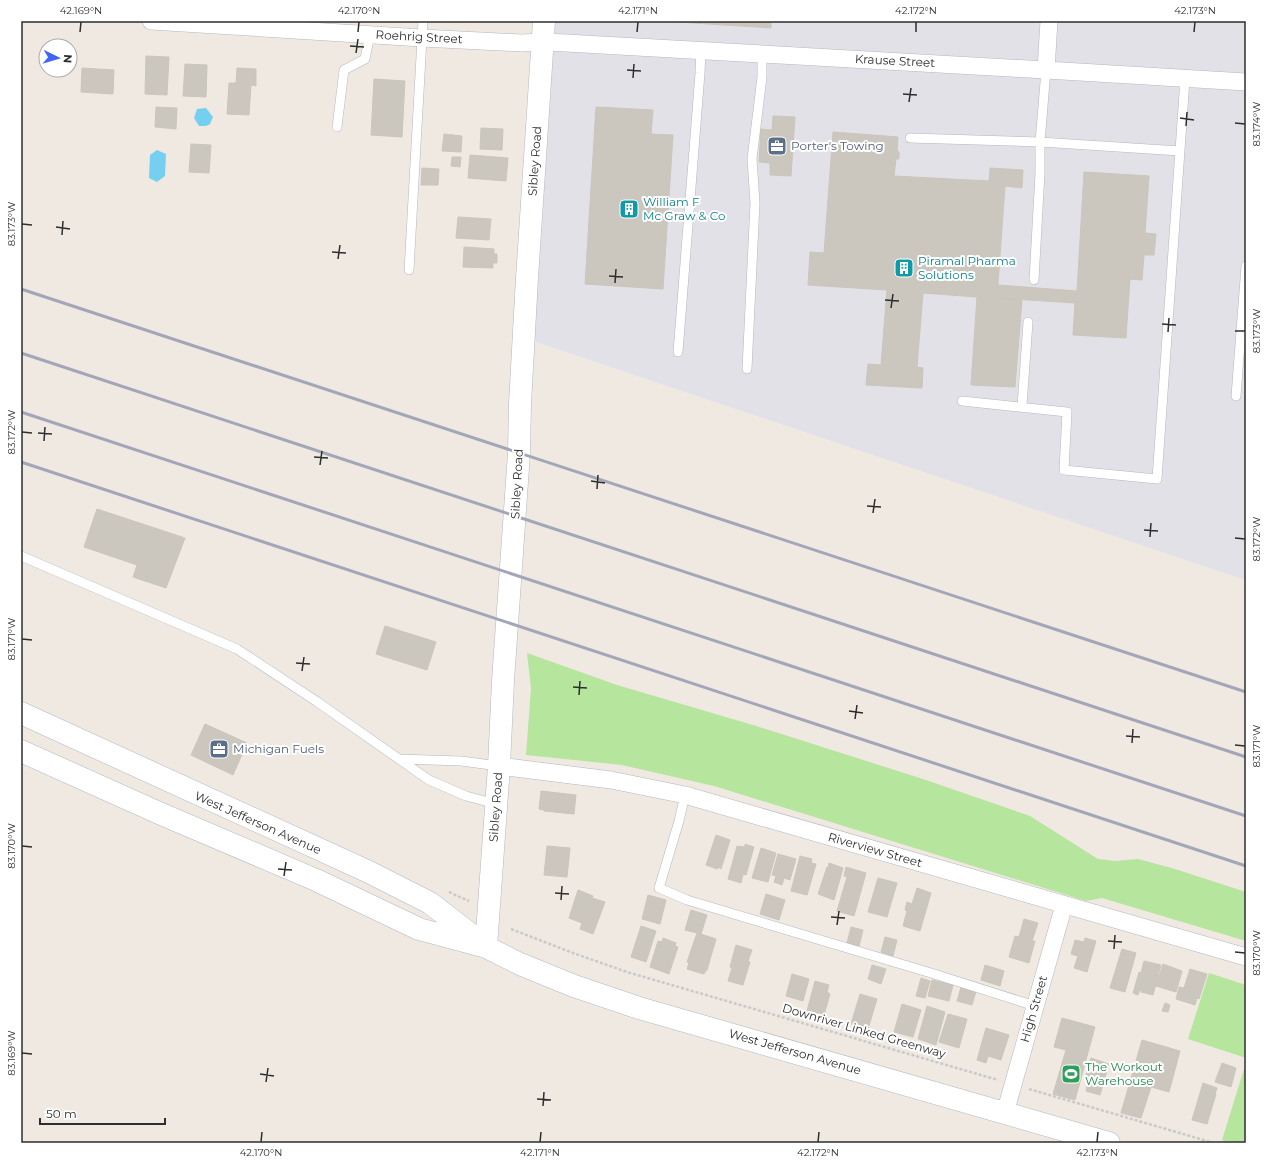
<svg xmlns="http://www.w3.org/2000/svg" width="1267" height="1164" viewBox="0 0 1267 1164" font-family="Montserrat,sans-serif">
	<rect width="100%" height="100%" fill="#efe9e1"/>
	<path fill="#e3e1e8" d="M544,21H1246V580L524,338Z"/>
	<path fill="#b6e59e" d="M527,653L617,685L753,725L923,779L1030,816L1098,859L1115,861L1138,859L1175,869L1246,892V941L1102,898L1086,901L714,786L622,765L526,755L531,688Z
		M1209,973L1246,985V1058L1188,1039Z
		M1244,1069L1246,1070V1143H1230L1222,1140Z"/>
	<path fill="#75cff0" d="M206,108L213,117L210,124L206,126H199L194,118L197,109Z
		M157,150L166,154L165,176L157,182L149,178L150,155Z"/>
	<path fill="#cbc7bf" stroke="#cbc5ba" d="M662,21H771V28Z
		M146,56L169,57L167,95L145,94Z
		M185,64L207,65L206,97L183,96Z
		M82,68L114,70L113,94L81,92Z
		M237,68L256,69V86L251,85L249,115L227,114L229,83H236Z
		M374,79L405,81L402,137L371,135Z
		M156,107L177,108L176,129L155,127Z
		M596,107L653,110L651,134L673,135L663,289L585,284Z
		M773,116L795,117L791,176L770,175V163L759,162L761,129L772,130Z
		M481,128L503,129L502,150L480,149Z
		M833,132L898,137L897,151L899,152V159H896L894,176L989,181L990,168L1023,170L1022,188L1005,186L997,298L1022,300L1015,387L971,385L977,297L923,293L917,367L923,368L922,388L866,385L868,364L881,365L887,290L808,285L810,252L824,253Z
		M444,134L462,136L461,152L442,151Z
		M191,144L211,145L209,173L189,172Z
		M470,155L508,158L506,181L468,178Z
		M452,157H461L460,167L451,166Z
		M422,168L439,169L438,185H421Z
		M1084,172L1149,176L1145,233L1156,234L1154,255H1144L1142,280L1130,279L1126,338L1073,335L1075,303L997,298L998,285L1077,291Z
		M458,217L491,219L489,240L456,238Z
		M464,247L494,249V254H497V263H493V268L463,267Z
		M97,509L185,538L166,588L133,577L137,565L84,547Z
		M385,626L436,642L427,670L376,654Z
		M205,724L247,743L233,775L191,755Z
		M541,791L576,795L574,814L544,811V810L539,809Z
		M716,835L730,840L721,869L718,867L717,869L706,865Z
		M745,844L754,847L746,875L743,874L741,883L728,879L737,846L745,847Z
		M547,846L570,848L567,877L544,875Z
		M761,848L776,853L768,882L752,878Z
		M778,854L796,859L790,880L784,878L782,885L774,882L776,876L772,875Z
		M800,856L812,859L811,863L816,864L807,895L791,891Z
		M829,863L843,868L834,900L818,894L827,867L828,868Z
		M846,867L866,873L854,916L837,911L847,877L844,876Z
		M878,878L897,883L887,917L868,912Z
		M917,888L931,893L920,931L903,926L907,911L905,910L907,902L912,904Z
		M578,890L593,896L592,898L605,902L593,934L580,929L582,923L569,918Z
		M766,894L785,900L779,920L760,914Z
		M648,895L666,900L660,924L642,919Z
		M691,910L707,915L701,934L716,939L707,970H706L704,974L687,969L689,963L687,962L697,933L685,930Z
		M1024,919L1038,923L1032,941H1035L1029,963L1009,957L1015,936L1019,937Z
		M641,926L656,931L646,962L631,957Z
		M851,927L863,930L859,946L847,943Z
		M885,937L897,940L893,956L881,952Z
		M663,938L676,943L675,946L678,947L669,974L650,967L658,941L662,942Z
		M1085,938L1096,941L1087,972L1074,968L1078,956L1071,954L1075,940L1084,942Z
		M736,945L752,950L748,961L750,962L743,985L728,981L732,968L730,967Z
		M1122,949L1136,953L1125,992L1110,988Z
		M1144,961L1161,965L1153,995L1141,992L1142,991L1140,990L1138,995L1133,993L1139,972L1141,973Z
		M1163,964L1182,971L1176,992L1156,986Z
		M872,965L886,969L881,984L868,979Z
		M985,965L1004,971L1000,986L981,980Z
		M1190,969L1207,974L1199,999L1197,998L1195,1005L1176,999L1179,987L1184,988Z
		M792,974L809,979L803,1001L786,996Z
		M921,978L930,981L925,998L916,996Z
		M932,980L953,985L949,1001L928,996Z
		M815,981L829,985L827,992L830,994L824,1015L807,1011Z
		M961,987L976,991L972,1005L957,1001Z
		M860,994L877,999L868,1029L851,1024Z
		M1165,1003L1170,1005L1168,1012L1162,1011Z
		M902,1004L921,1010L913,1037L894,1032Z
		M927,1006L945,1012L936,1045L918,1039Z
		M948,1014L967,1019L959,1048L939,1042Z
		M1062,1018L1095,1027L1075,1100L1053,1094L1066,1050L1054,1047Z
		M986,1028L1009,1035L1001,1060L988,1056L986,1063L977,1060Z
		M1142,1040L1180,1051L1169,1092L1151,1087L1141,1118L1121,1113Z
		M1091,1058L1109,1064L1100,1095L1086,1091L1089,1076L1086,1075Z
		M1222,1063L1236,1068L1231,1087L1215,1082Z
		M1203,1083L1217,1088L1215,1094H1216L1207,1124L1192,1120Z"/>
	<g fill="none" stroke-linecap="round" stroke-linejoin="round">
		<g stroke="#b4b7c1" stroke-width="10">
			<path id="service" d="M337,127L344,70L365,59L370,34
				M910,138L1040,142L1046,70
				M409,270L423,21
				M1034,280L1040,173V142L1180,151
				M678,352L700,73L701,50
				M747,369L755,203L752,159L762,77V54
				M1236,396L1246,266
				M962,401L1067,412L1064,470L1157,479L1185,79
				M1022,406L1028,322
				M21,556L237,649L316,701L429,780L466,796L496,804
				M399,759L461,761L499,766
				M685,795L679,821L659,888L687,900L931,973L1035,1006"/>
		</g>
		<g stroke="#b4b7c1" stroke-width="18">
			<path id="minor" d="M151,21L422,38L522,43L543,42L566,43L1046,70L1246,82
				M1046,70L1049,21
				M499,766L611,780L685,795L1246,957
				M1005,1113L1064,905"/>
		</g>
		<g stroke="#b4b7c1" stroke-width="23">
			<path id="secondary" d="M21,713L369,872L430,903L479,941
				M21,751L159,813L316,880L419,929L486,947L520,964L574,986L639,1008L1109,1143
				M486,947L499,766L503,681L519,453L520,404L527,278L544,21"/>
		</g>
		<path stroke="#c9c9c9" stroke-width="2.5" stroke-dasharray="3 2" stroke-linecap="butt" d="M449,892L469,901
			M511,929L573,953L627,972L998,1080
			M1029,1089L1214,1143"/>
		<use href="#service" stroke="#fff" stroke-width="9"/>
		<use href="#minor" stroke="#fff" stroke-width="17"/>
		<use href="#secondary" stroke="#fff" stroke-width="22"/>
		<path stroke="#a3a6b8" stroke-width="3" d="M21,289L1246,692
			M21,353L1246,757
			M21,412L1246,816
			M21,462L1246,866"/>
	</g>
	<path fill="none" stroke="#2e2e2e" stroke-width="1.5" d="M80,32L81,22M358,32L359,22M637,32L638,22M916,32V22M1194,32L1195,22M350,46L364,47M356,53L358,39M627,70L641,71M633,78L634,64M903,94L917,95M909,102L911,88M1180,118L1194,120M1235,123L1245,124M1186,126L1187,112M22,224L32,225M56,227L70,229M62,235L63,221M332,252L346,253M338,259L340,245M609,276L623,277M615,283L616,269M885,300L899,301M891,308L893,294M1162,324L1176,325M1235,331H1245M1168,332L1169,318M22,432L32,433M38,433L52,434M44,441L45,427M314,457L328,458M320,465L322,451M591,481L605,483M597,489L598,475M867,506L881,507M873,513L875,499M1144,530L1158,531M1150,537L1151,523M1235,538L1245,539M22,639L32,640M296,663L310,664M302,671L304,657M573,687L587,688M579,695L580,681M849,711L863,713M855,719L857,705M1126,736L1140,737M1132,743L1133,729M1235,745L1245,746M22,846L32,847M278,869L292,870M284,876L286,862M555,893L569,894M561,900L562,886M831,917L845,918M837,925L839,911M1108,941L1122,942M1114,949L1115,935M1235,952L1245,953M22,1053L32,1054M260,1074L274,1076M266,1082L268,1068M537,1099L551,1100M543,1106L544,1092M261,1142L262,1132M540,1142L541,1132M818,1142L819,1132M1097,1142L1098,1132"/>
	<defs>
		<g id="office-square" transform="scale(1)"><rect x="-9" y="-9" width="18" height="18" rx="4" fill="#5c6f8a" stroke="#fff"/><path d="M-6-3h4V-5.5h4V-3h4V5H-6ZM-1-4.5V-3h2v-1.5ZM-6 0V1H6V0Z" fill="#fff"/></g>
		<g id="building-square" transform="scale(1)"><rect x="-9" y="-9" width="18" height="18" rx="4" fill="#0f9aa8" stroke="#fff"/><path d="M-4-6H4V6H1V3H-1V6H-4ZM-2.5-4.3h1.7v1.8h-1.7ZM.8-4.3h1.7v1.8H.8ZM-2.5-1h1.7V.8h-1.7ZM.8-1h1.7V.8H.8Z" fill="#fff"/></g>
		<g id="stadium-square" transform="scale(1)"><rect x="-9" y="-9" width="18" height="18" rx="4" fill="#2e9e5b" stroke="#fff"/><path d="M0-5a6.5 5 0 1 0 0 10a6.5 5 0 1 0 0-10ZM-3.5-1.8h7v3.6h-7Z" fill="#fff"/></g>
	</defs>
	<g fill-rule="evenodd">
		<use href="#office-square" x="777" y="146"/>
		<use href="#building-square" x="629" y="209"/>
		<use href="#building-square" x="904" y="268"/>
		<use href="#office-square" x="219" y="749"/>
		<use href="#stadium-square" x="1071" y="1074"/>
	</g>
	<g text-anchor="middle" stroke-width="4" stroke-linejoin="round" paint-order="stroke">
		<g font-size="12" fill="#2e2e2e" stroke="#fff">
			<text transform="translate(419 37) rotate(3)" y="4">Roehrig Street</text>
			<text transform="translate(895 61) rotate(3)" y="4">Krause Street</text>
			<text transform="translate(535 161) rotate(-86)" y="4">Sibley Road</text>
			<text transform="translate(517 484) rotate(-87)" y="4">Sibley Road</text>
			<text transform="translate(496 807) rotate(-86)" y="4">Sibley Road</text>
			<text transform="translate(258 823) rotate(24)" y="4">West Jefferson Avenue</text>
			<text transform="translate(875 850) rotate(16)" y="4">Riverview Street</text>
			<text transform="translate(1034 1009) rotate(-74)" y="4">High Street</text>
			<text transform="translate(864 1031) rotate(16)" y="4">Downriver Linked Greenway</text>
			<text transform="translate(795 1052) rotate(16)" y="4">West Jefferson Avenue</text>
		</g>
		<g font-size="12" fill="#4e5e75" stroke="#fff" text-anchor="start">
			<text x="791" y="150">Porter's Towing</text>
			<text x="233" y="753">Michigan Fuels</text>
		</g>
		<g font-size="12" fill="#0d838f" stroke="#fff" text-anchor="start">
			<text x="643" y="206">William F<tspan x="643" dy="14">Mc Graw &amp; Co</tspan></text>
			<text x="918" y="265">Piramal Pharma<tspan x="918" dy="14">Solutions</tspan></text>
		</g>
		<g font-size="12" fill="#27864d" stroke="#fff" text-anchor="start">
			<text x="1085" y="1071">The Workout<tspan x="1085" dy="14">Warehouse</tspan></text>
		</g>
	</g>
	<rect width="1267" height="1164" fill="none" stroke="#ffffff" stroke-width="44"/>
	<g transform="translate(58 58) rotate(95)"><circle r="19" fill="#ffffff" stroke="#ababab"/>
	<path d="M0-3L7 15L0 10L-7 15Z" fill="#4264fb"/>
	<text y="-6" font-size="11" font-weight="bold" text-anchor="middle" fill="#2e2e2e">N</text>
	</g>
	<path d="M40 1118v6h125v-6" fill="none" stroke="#2e2e2e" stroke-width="2"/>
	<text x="46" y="1118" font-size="12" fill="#2e2e2e" stroke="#ffffff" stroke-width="3" paint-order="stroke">50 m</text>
	<rect x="22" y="22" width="1223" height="1120" fill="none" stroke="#2e2e2e" stroke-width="1.5"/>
	<g font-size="10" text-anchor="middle" fill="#2e2e2e">
		<text x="81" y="14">42.169°N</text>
		<text x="359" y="14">42.170°N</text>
		<text x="638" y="14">42.171°N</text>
		<text x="916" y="14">42.172°N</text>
		<text x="1195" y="14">42.173°N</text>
		<text transform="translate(1256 124) rotate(-90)" y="4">83.174°W</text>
		<text transform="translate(11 224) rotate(-90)" y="4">83.173°W</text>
		<text transform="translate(1256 331) rotate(-90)" y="4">83.173°W</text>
		<text transform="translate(11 432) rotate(-90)" y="4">83.172°W</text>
		<text transform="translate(1256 539) rotate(-90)" y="4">83.172°W</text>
		<text transform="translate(11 639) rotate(-90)" y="4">83.171°W</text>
		<text transform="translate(1256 746) rotate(-90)" y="4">83.171°W</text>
		<text transform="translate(11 846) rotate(-90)" y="4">83.170°W</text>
		<text transform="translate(1256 953) rotate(-90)" y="4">83.170°W</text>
		<text transform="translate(11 1053) rotate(-90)" y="4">83.169°W</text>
		<text x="261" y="1156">42.170°N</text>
		<text x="540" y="1156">42.171°N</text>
		<text x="818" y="1156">42.172°N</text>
		<text x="1097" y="1156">42.173°N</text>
	</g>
</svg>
